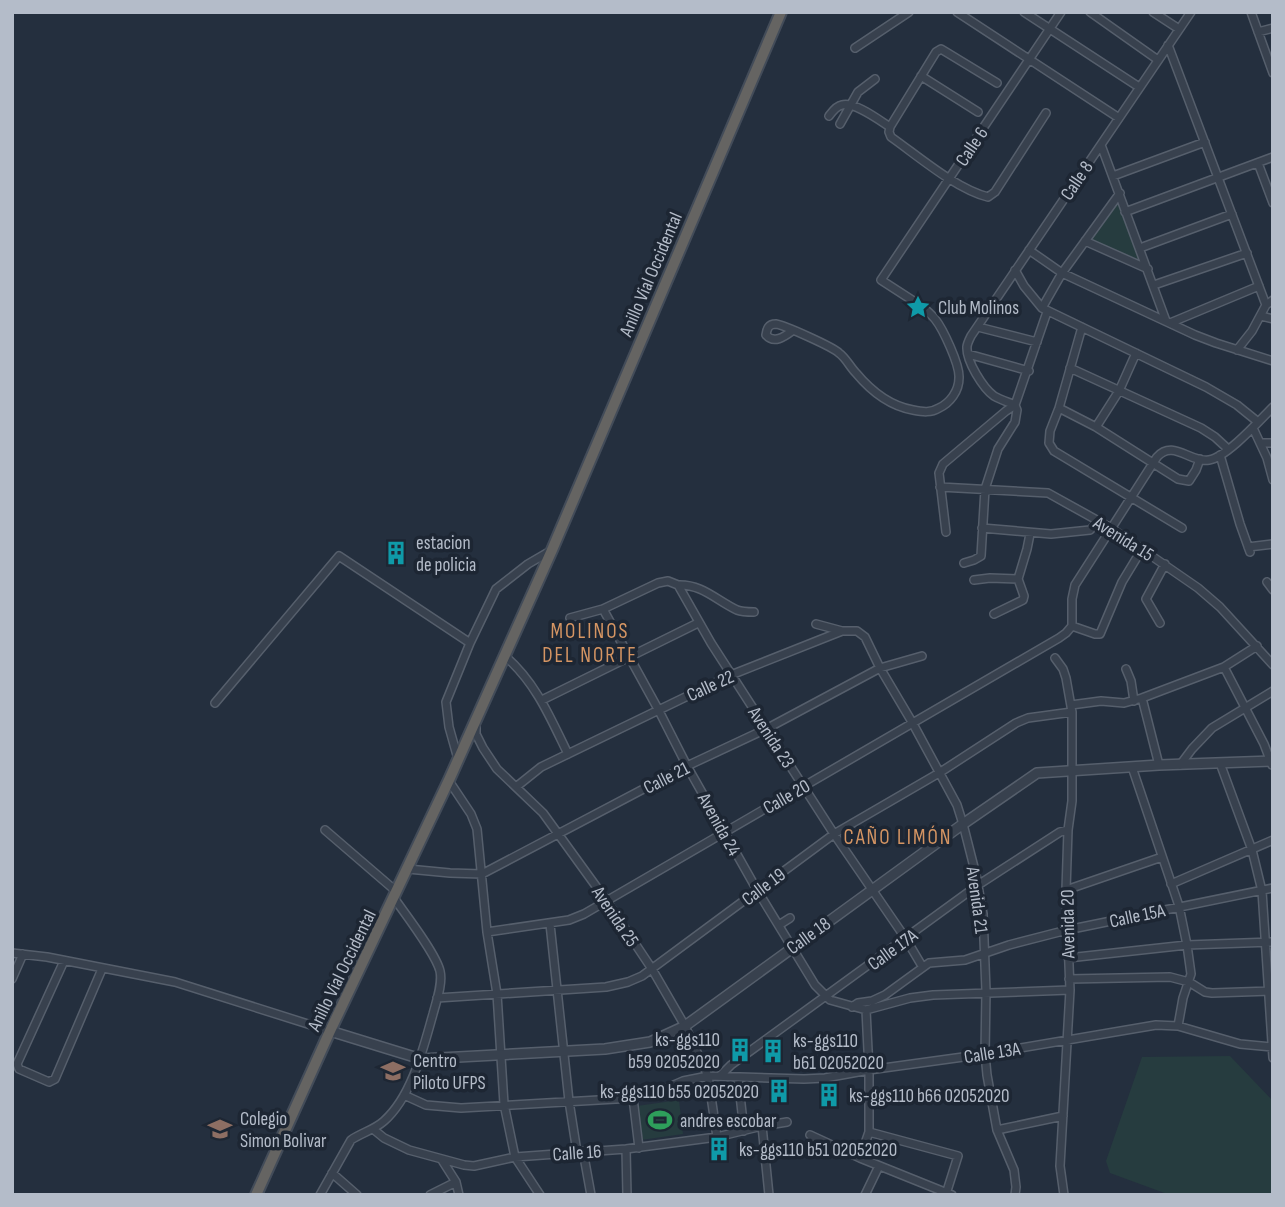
<svg xmlns="http://www.w3.org/2000/svg" width="1285" height="1207" viewBox="0 0 1285 1207" font-family="'Sofia Sans Condensed',sans-serif">
	<rect width="100%" height="100%" fill="#242f3e"/>
	<path fill="#263c3f" d="M1118,201L1144,265L1089,239Z
		M1230,1056L1273,1101V1195H1170L1110,1173L1106,1161L1142,1057Z
		M679,1100L683,1134L641,1140L637,1106Z"/>
	<g fill="none" stroke-linecap="round" stroke-linejoin="round">
		<g stroke="#565f6c" stroke-width="10">
			<path id="minor" d="M957,12L1119,118
				M1024,12L1139,87
				M1090,12L1158,60
				M1153,12L1179,29
				M1251,12L1273,73
				M1258,32L1273,28
				M1168,45L1266,305
				M855,48L909,12
				M921,76L978,112
				M997,83L946,52L941,49L936,52L890,127L889,132L891,137C918,156 956,189 988,197L995,192L1046,113
				M829,116C832,112 836,106 842,105C854,101 879,120 890,127
				M840,124L858,92L875,79
				M1101,145L1166,321
				M1258,163L1273,203
				M1113,176L1205,142
				M1125,212L1273,157
				M1085,241L1148,269
				M1140,248L1232,214
				M1029,250L1062,273L1195,335L1216,343L1273,361
				M1015,270L1024,286L1042,308L1206,387L1237,405L1258,422
				M1154,285L1247,253
				M915,302L881,280L1061,12
				M1042,308L1062,273L1120,193
				M1261,316L1273,319
				M1170,323L1259,286
				M978,327L1037,342
				M1082,327L1059,408L1050,431L1049,443L1054,451L1182,528
				M792,331C784,337 774,344 766,335C767,329 768,324 776,324C784,325 833,347 839,353C846,358 850,367 856,373C871,391 890,406 913,410C923,412 931,413 939,408C950,403 959,391 959,378C960,365 943,329 935,319C931,314 925,309 920,305
				M1237,350L1252,331L1266,305L1273,300
				M968,354L1029,371
				M1070,368L1201,428L1215,437L1228,449
				M1015,405C1008,402 1001,400 994,396C983,388 966,361 967,347C967,344 970,338 971,336L1191,12
				M1059,408L1096,427L1178,479L1189,481L1196,470L1200,459
				M1096,427L1119,391L1136,353
				M1253,428L1267,458L1273,480
				M1260,443H1273
				M1220,455L1240,524L1250,552
				M940,487L1048,493L1111,528L1198,588L1220,607L1273,665
				M982,528L1051,534L1090,530L1099,521
				M946,532L939,473L943,464L1006,411L1015,405
				M1248,547L1273,544
				M964,563L974,560L981,556L985,489L998,449L1015,422L1017,410L1015,405L1047,312
				M974,580L990,578L1018,579
				M1267,582L1273,590
				M678,585C702,584 716,600 737,610C742,612 748,612 754,612
				M603,609L658,709L687,766L757,890L815,985L830,1000L866,1010L910,998L933,995L1070,990
				M994,614L1023,600L1024,596L1018,579L1027,549L1030,534
				M570,618L603,609L658,583L668,581L678,585L711,643L834,834L906,939L922,966
				M1160,623L1146,599L1165,564
				M816,624L842,631
				M1072,626V599L1075,585L1157,457C1173,439 1190,463 1209,460C1227,457 1259,421 1273,407
				M1072,626L1095,634H1100L1122,582L1142,549
				M505,656C536,683 550,717 568,754
				M1055,658L1063,669L1066,678L1072,712V801L1068,830L1066,890L1070,990L1060,1166L1064,1195
				M1224,667L1264,744L1272,765
				M1126,669L1131,681L1134,701
				M1142,698L1159,765
				M542,700L698,623
				M215,703L339,556L470,643
				M1071,705L1101,701L1124,703L1142,698L1224,667L1257,646
				M476,724V734L483,748L497,769L543,813L606,900L652,969L685,1026L708,1076L717,1137
				M458,759L449,727L446,702L470,643L496,589L528,564L552,550
				M1220,763L1252,850L1262,891L1273,1058
				M1180,765L1192,749L1212,728L1273,691
				M1132,767L1179,906L1187,945L1191,974L1183,998L1178,1026
				M449,781L471,814L477,829L487,932L497,994L504,1104L515,1157L540,1195
				M516,787L541,767L731,675L842,631H857L865,637L880,668L912,722L957,805L963,824L976,875L983,914L986,991L985,1054L987,1075L997,1130L1014,1170L1016,1187L1015,1195
				M325,830L397,892
				M408,869L450,873L482,874L687,766L766,729L880,668L922,656
				M1171,884L1273,840
				M1066,890L1162,857
				M550,924L569,1101L577,1152
				M779,925L790,918
				M487,932L569,920L584,914L1059,638L1066,633L1072,626
				M12,953L47,957L175,982L330,1031
				M1068,958L1187,945L1273,942
				M64,961L17,1064L19,1069L49,1082L55,1079L102,969
				M12,979L23,954
				M1069,979L1170,977L1189,982L1205,992L1212,993L1271,991
				M437,998L606,987L628,982L642,976L834,834L939,773L1016,723L1028,718L1072,712
				M852,1007L858,1003L872,1001L885,995L929,963L965,960L1009,945L1067,930L1273,888
				M720,1076L731,1065L978,885L1060,832L1068,830
				M738,1077L744,1131
				M404,1095L426,1105L461,1108L633,1098L662,1090L683,1081L708,1076L804,1079L825,1078L869,1070L985,1054L1156,1025L1178,1026L1240,1044L1273,1047
				M633,1098L639,1148
				M762,1126L769,1195
				M373,1129L384,1138L409,1150L464,1165L474,1166L515,1157L626,1149L717,1137L762,1126L787,1122
				M997,1130L1063,1116
				M869,1132L958,1156L946,1194
				M810,1135L860,1158L952,1195
				M626,1149L627,1195
				M583,1151L591,1195
				M860,1158L869,1132V1070L866,1010
				M442,1160L456,1182L459,1195
				M332,1173L357,1195
				M320,1195L351,1140C361,1133 374,1130 384,1121C412,1096 423,1049 433,1014C436,1002 443,984 440,971C436,954 406,915 394,898
				M430,1195L456,1182
				M865,1195L879,1166"/>
		</g>
		<g stroke="#565f6c" stroke-width="12">
			<path id="tertiary" d="M330,1031L421,1059L605,1049L650,1042L685,1026L963,824L1037,773L1159,765L1273,761"/>
		</g>
		<g stroke="#434c59" stroke-width="14">
			<path id="trunk" d="M256,1195L330,1031L449,780L552,550L781,12"/>
		</g>
		<use href="#minor" stroke="#38414e" stroke-width="7"/>
		<use href="#tertiary" stroke="#38414e" stroke-width="9"/>
		<use href="#trunk" stroke="#656462" stroke-width="10"/>
	</g>
	<defs>
		<g id="sight-bare" transform="scale(1.89)"><path d="M0-6L1.8-2.2L6-1.7L2.9 1.2L3.7 5.4L0 3.3L-3.7 5.4L-2.9 1.2L-6-1.7L-1.8-2.2Z" fill="#0f9aa8" stroke="#1d2633" stroke-width="2.5" paint-order="stroke"/></g>
		<g id="building-bare" transform="scale(1.89)"><path d="M-4-6H4V6H1V3H-1V6H-4ZM-2.5-4.3h1.7v1.8h-1.7ZM.8-4.3h1.7v1.8H.8ZM-2.5-1h1.7V.8h-1.7ZM.8-1h1.7V.8H.8Z" fill="#0f9aa8" stroke="#1d2633" stroke-width="2.5" paint-order="stroke"/></g>
		<g id="university-bare" transform="scale(1.89)"><path d="M0-5L7-2L0 1L-7-2ZM-4 1L0 2.5L4 1V4Q0 6-4 4Z" fill="#8d6e63" stroke="#1d2633" stroke-width="2.5" paint-order="stroke"/></g>
		<g id="stadium-bare" transform="scale(1.89)"><path d="M0-5a6.5 5 0 1 0 0 10a6.5 5 0 1 0 0-10ZM-3.5-1.8h7v3.6h-7Z" fill="#2e9e5b" stroke="#1d2633" stroke-width="2.5" paint-order="stroke"/></g>
		<g id="school-bare" transform="scale(1.89)"><path d="M0-5L7-2L0 1L-7-2ZM-4 1L0 2.5L4 1V4Q0 6-4 4Z" fill="#8d6e63" stroke="#1d2633" stroke-width="2.5" paint-order="stroke"/></g>
	</defs>
	<g fill-rule="evenodd">
		<use href="#sight-bare" x="918" y="307"/>
		<use href="#building-bare" x="396" y="553"/>
		<use href="#building-bare" x="740" y="1050"/>
		<use href="#building-bare" x="773" y="1051"/>
		<use href="#university-bare" x="393" y="1071"/>
		<use href="#building-bare" x="779" y="1091"/>
		<use href="#building-bare" x="829" y="1095"/>
		<use href="#stadium-bare" x="660" y="1120"/>
		<use href="#school-bare" x="220" y="1129"/>
		<use href="#building-bare" x="719" y="1149"/>
	</g>
	<g text-anchor="middle" stroke-width="7" stroke-linejoin="round" paint-order="stroke">
		<g font-size="19" fill="#b4bcc9" stroke="#1d2633">
			<text transform="translate(971 146) rotate(-56)" y="7">Calle 6</text>
			<text transform="translate(1076 180) rotate(-56)" y="7">Calle 8</text>
			<text transform="translate(650 274) rotate(-67)" y="7">Anillo Vial Occidental</text>
			<text transform="translate(1124 538) rotate(32)" y="7">Avenida 15</text>
			<text transform="translate(710 685) rotate(-25)" y="7">Calle 22</text>
			<text transform="translate(772 737) rotate(57)" y="7">Avenida 23</text>
			<text transform="translate(666 777) rotate(-27)" y="7">Calle 21</text>
			<text transform="translate(786 796) rotate(-30)" y="7">Calle 20</text>
			<text transform="translate(720 824) rotate(61)" y="7">Avenida 24</text>
			<text transform="translate(763 886) rotate(-37)" y="7">Calle 19</text>
			<text transform="translate(978 900) rotate(82)" y="7">Avenida 21</text>
			<text transform="translate(1137 915) rotate(-12)" y="7">Calle 15A</text>
			<text transform="translate(616 916) rotate(56)" y="7">Avenida 25</text>
			<text transform="translate(1067 924) rotate(-91)" y="7">Avenida 20</text>
			<text transform="translate(808 935) rotate(-36)" y="7">Calle 18</text>
			<text transform="translate(892 949) rotate(-36)" y="7">Calle 17A</text>
			<text transform="translate(341 970) rotate(-64)" y="7">Anillo Vial Occidental</text>
			<text transform="translate(992 1052) rotate(-9)" y="7">Calle 13A</text>
			<text transform="translate(577 1152) rotate(-4)" y="7">Calle 16</text>
		</g>
		<g font-size="19" fill="#b4bcc9" stroke="#1d2633" text-anchor="start">
			<text x="938" y="314">Club Molinos</text>
			<text x="416" y="549">estacion<tspan x="416" dy="22">de policia</tspan></text>
			<text x="720" y="1046" text-anchor="end">ks-ggs110<tspan x="720" dy="22">b59 02052020</tspan></text>
			<text x="793" y="1047">ks-ggs110<tspan x="793" dy="22">b61 02052020</tspan></text>
			<text x="413" y="1067">Centro<tspan x="413" dy="22">Piloto UFPS</tspan></text>
			<text x="759" y="1098" text-anchor="end">ks-ggs110 b55 02052020</text>
			<text x="849" y="1102">ks-ggs110 b66 02052020</text>
			<text x="240" y="1125">Colegio<tspan x="240" dy="22">Simon Bolivar</tspan></text>
			<text x="680" y="1127">andres escobar</text>
			<text x="739" y="1156">ks-ggs110 b51 02052020</text>
		</g>
		<g font-size="21" letter-spacing="2" fill="#d59563" stroke="#1d2633">
			<text x="590" y="638">MOLINOS<tspan x="590" dy="24">DEL NORTE</tspan></text>
			<text x="898" y="844">CAÑO LIMÓN</text>
		</g>
	</g>
	<rect width="1285" height="1207" fill="none" stroke="#b4bcc9" stroke-width="28"/>
</svg>
